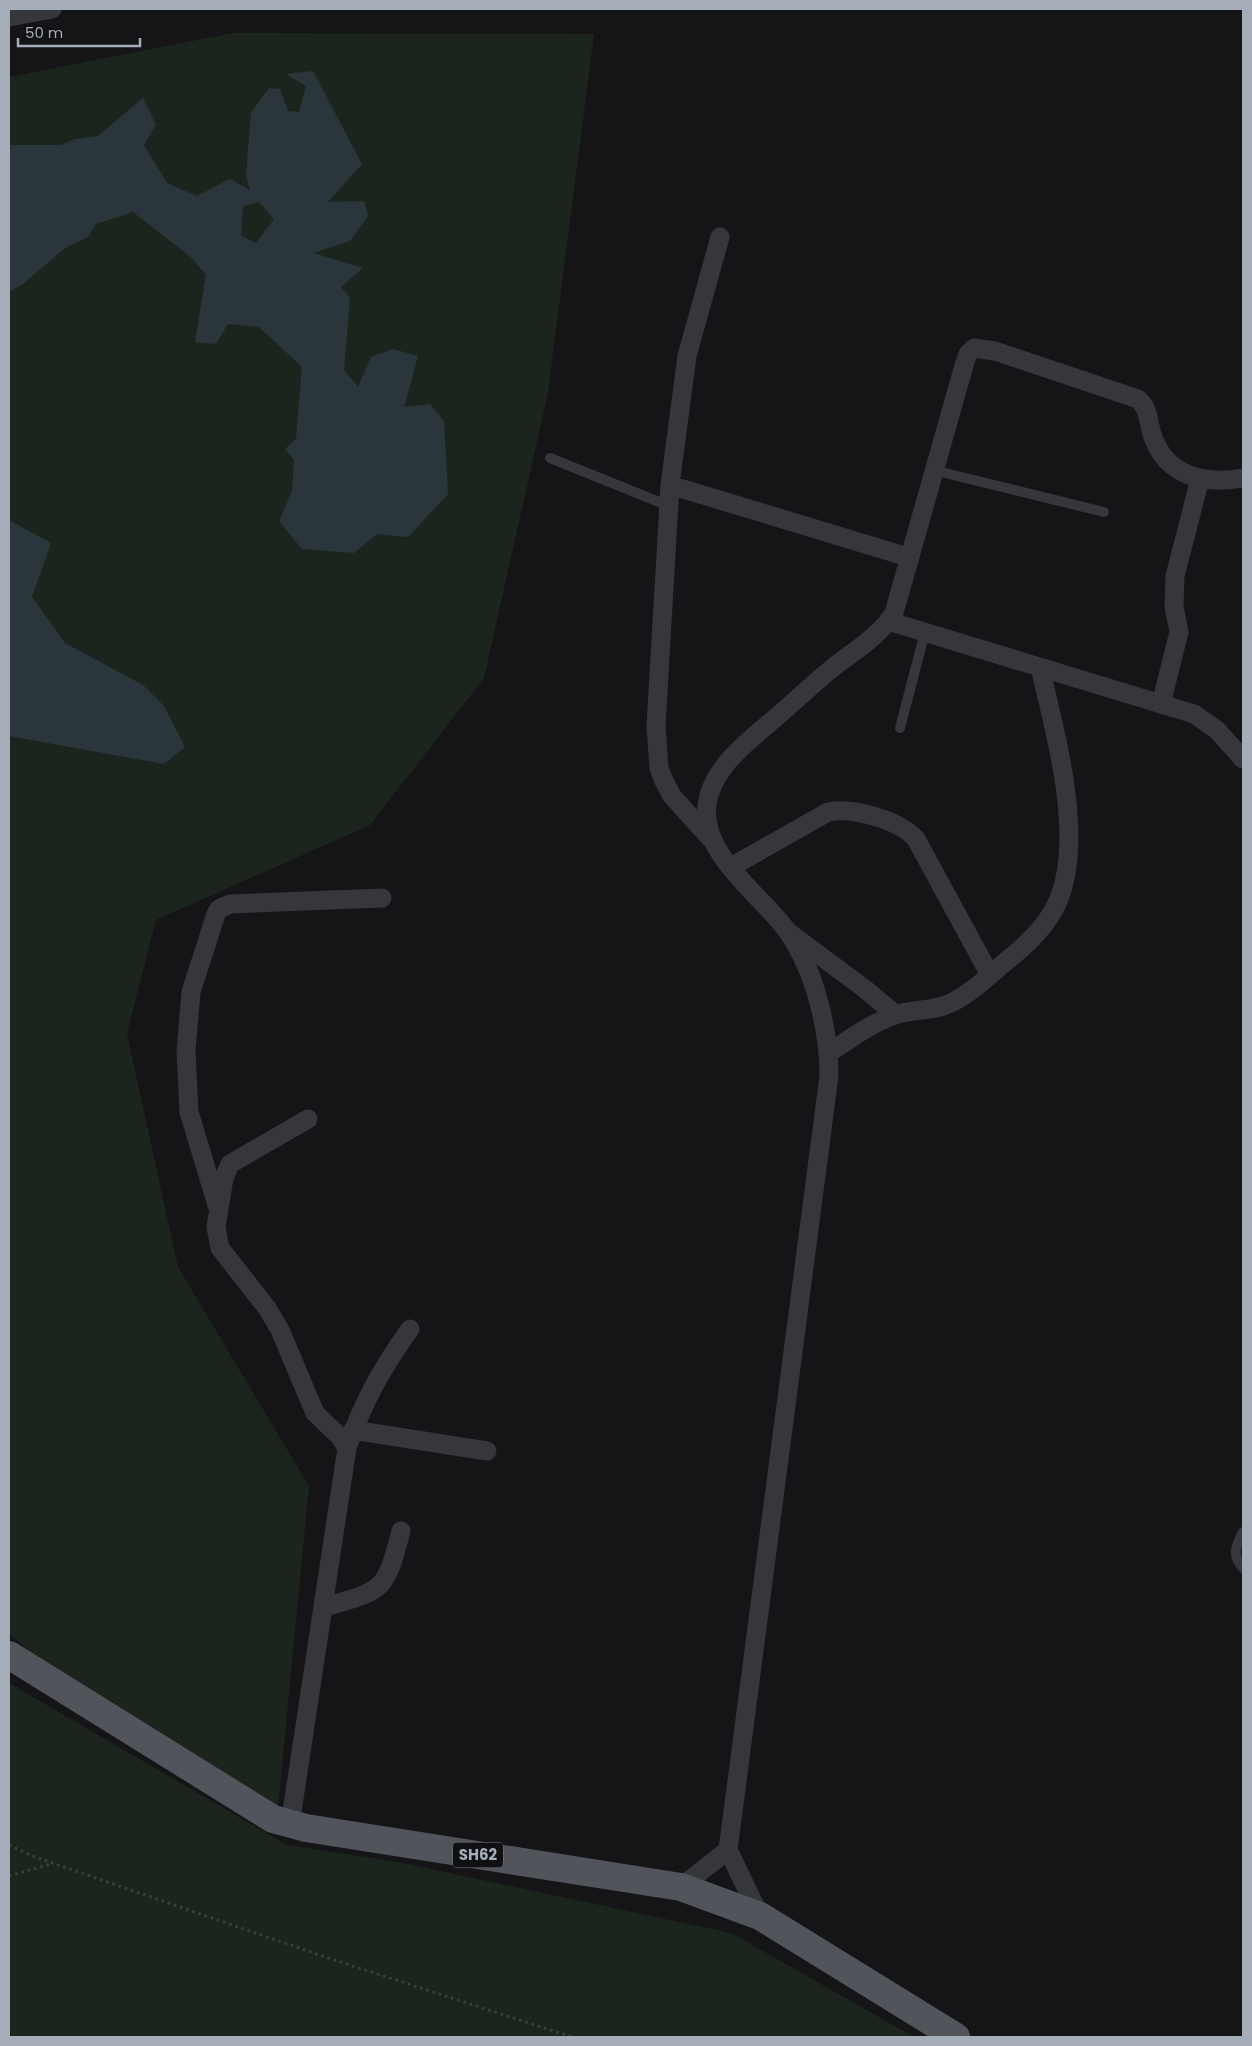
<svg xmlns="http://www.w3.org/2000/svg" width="1252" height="2046" viewBox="0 0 1252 2046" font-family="Poppins,sans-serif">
	<rect width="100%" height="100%" fill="#151517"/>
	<path fill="#1c251d" d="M233,33L594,34L548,392L484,678L370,825L156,920L127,1034L178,1267L309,1486L278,1807L74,1687L9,1634V77Z
		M9,1683L287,1845L398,1862L731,1933L914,2037H9Z"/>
	<path fill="#2a363c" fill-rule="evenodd" d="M313,71L362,164L328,202L364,201L368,216L350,241L313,253L363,268L341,287L350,298L344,370L358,387L371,357L393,349L418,356L404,407L430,404L444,421L448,494L408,537L377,534L354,553L302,549L279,521L292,491L294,460L285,449L296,439L302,367L259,327L228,324L216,344L195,342L206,275L192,258L133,212L96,224L88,237L65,248L23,284L9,292V145H61L75,139L98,136L143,98L156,125L144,145L167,183L197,196L230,179L250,190L246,175L251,113L269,88L280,89L288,111L299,112L306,86L286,74ZM259,202L274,219L256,243L241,236L243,206Z
		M9,520L51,543L32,597L65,643L143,685L164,706L185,747L164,764L9,736Z"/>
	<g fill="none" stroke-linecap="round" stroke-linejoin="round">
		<path stroke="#3b3e43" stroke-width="3" stroke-dasharray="2.5 4" stroke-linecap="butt" d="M9,1845L32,1856L334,1960L572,2037
			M9,1876L51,1864"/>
		<path stroke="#35373c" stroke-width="10" d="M550,458L669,506
			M933,470L1104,512
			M900,728L925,632
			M1243,1532C1236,1546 1231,1555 1243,1568"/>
		<path stroke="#35373c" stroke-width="19" d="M9,17L52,9
			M670,485L908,557
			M888,621L1194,714L1217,730L1243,759
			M1161,704L1179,632L1174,606L1175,576L1200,479
			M710,838L672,796L664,781L659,768L656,726L670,485L687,356L720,237
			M731,867L828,812C853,807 899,820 916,839L990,975
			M791,934L865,989L896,1015
			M829,1053C851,1038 873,1022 898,1014C916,1009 937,1011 953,1002C972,992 988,977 1004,963C1023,948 1041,932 1053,911C1089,848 1055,734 1040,667
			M217,1205L189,1112L186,1051L191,992L216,914L219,909L230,904L382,898
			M353,1430L487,1451
			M347,1448C363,1402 382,1368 410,1329
			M325,1607C384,1590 385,1592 401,1531
			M290,1825L347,1448L340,1437L315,1413L280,1330L267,1308L220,1248L216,1227L224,1178L230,1164L308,1119
			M681,1887L728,1850
			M760,1916L728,1850L829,1076C829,1030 815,971 788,932C763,896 700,855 707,805C712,765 753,738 781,713C797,699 813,684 830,670C852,652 878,638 894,613L965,362L968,354L974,348L995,351L1138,399C1149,408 1148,422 1152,434C1165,476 1204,485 1243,478"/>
		<path stroke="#51545b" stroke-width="28" d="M9,1655L273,1819L306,1828L681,1887L760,1916L956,2037"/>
	</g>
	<g text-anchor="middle" stroke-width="4.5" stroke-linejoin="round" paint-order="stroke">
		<rect fill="#101012" stroke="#787e86" stroke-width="1" x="453" y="1842.5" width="50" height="25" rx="4"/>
		<g font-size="15" font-weight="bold" fill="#a5adb8">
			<text x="478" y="1860">SH62</text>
		</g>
	</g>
	<rect width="1252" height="2046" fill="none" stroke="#a5adb8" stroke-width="20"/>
	<path d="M18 38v8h122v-8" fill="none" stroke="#a5adb8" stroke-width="2.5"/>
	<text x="25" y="38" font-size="15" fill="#a5adb8" stroke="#101012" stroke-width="4" paint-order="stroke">50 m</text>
</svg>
